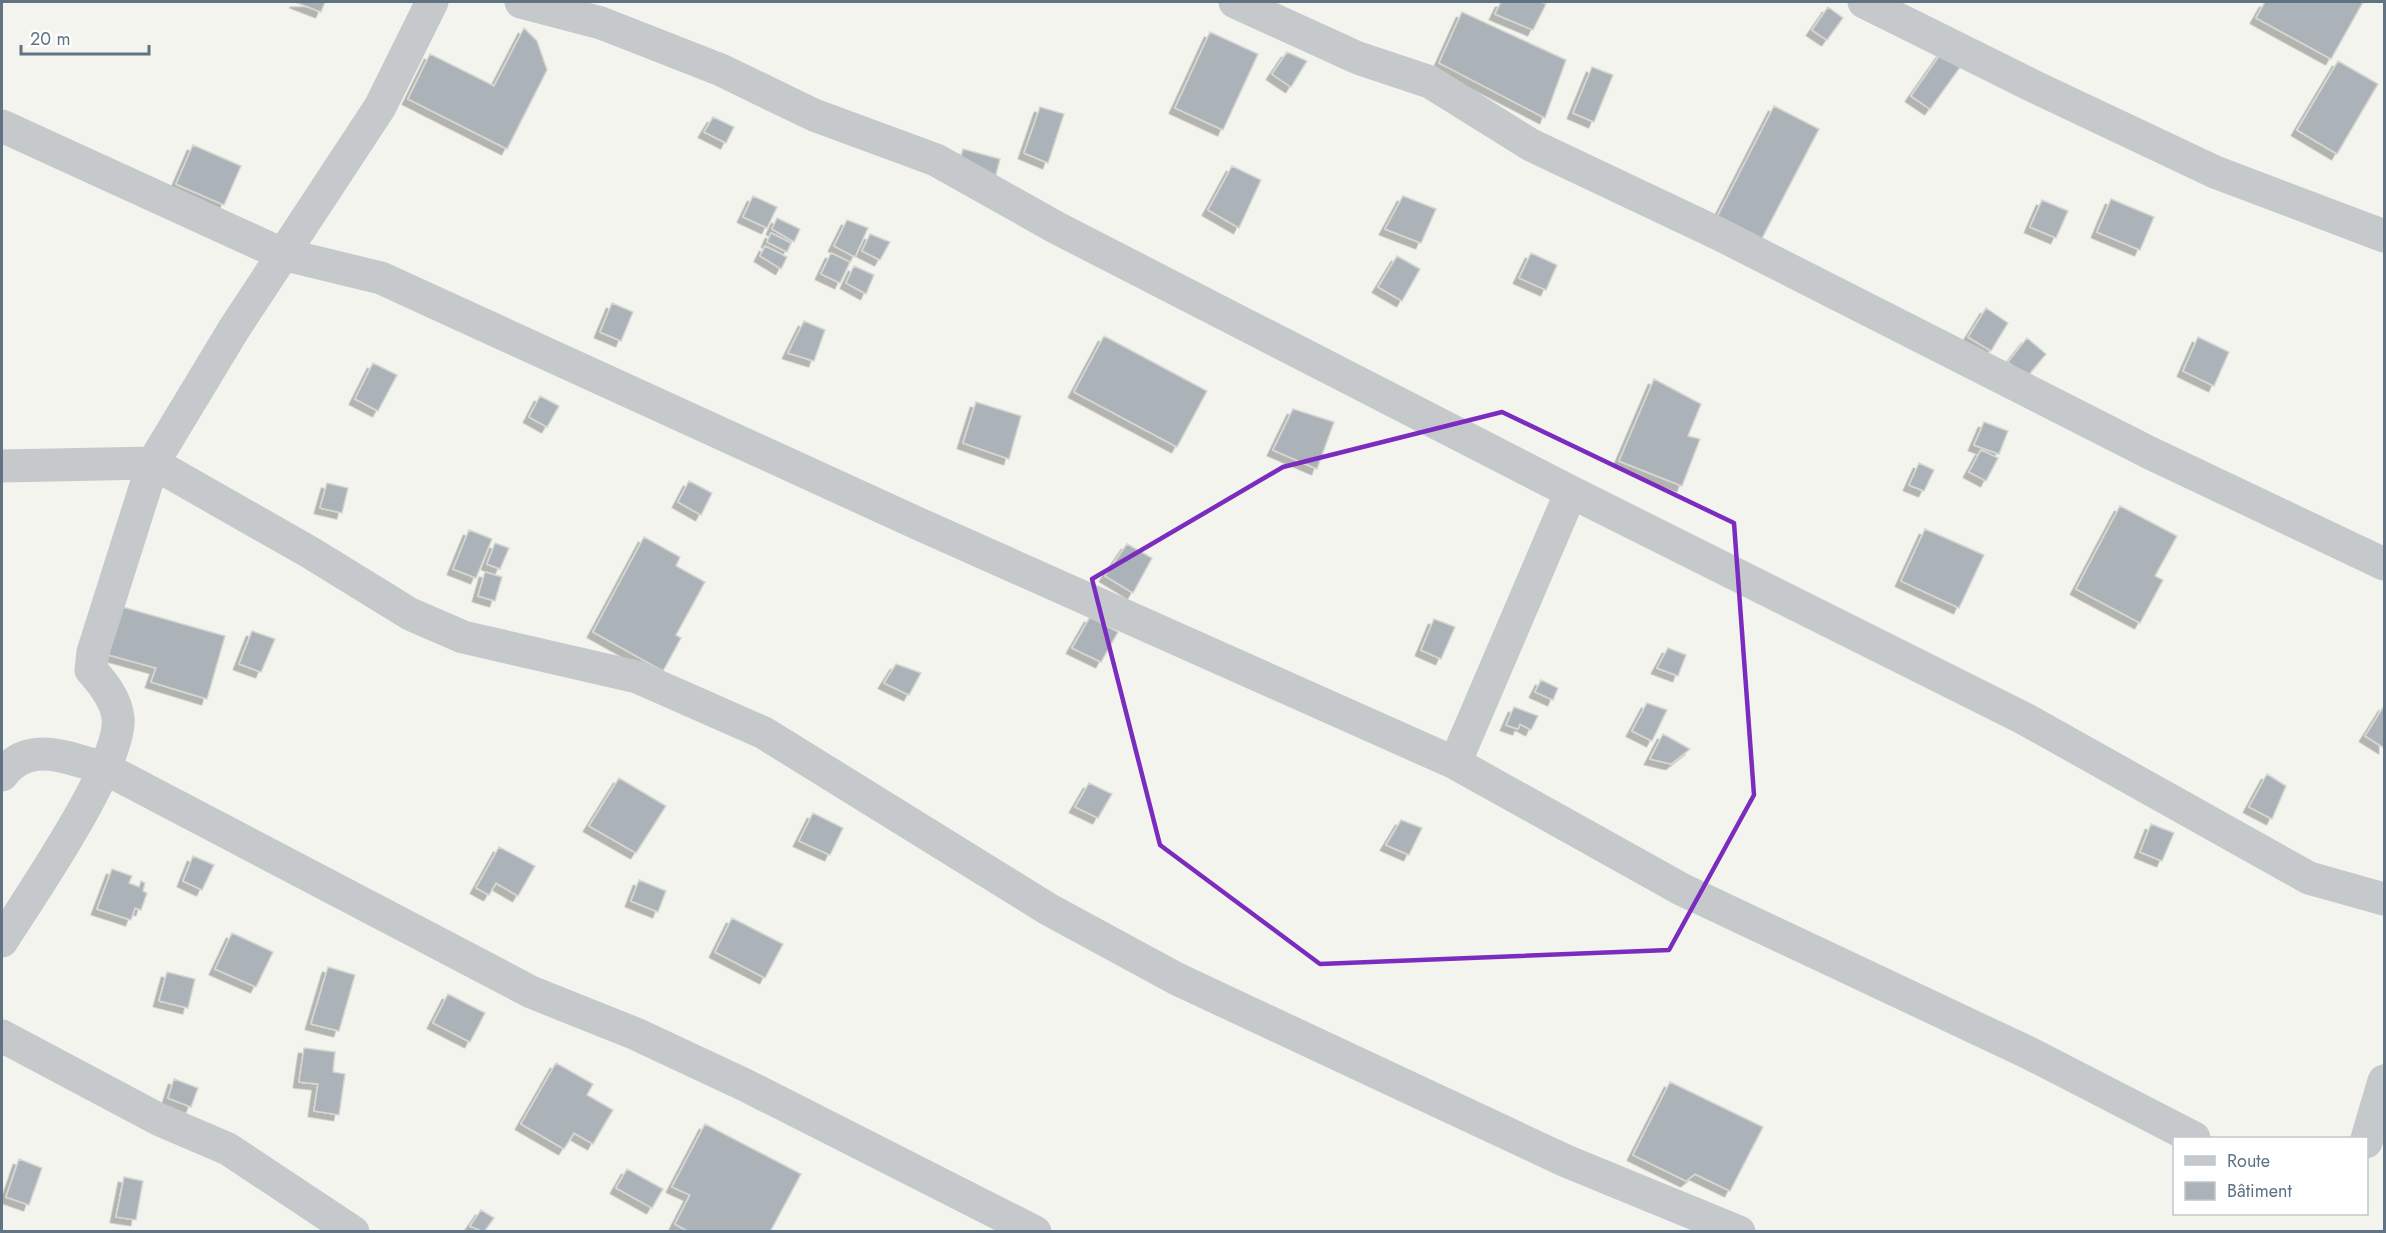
<svg xmlns="http://www.w3.org/2000/svg" width="2386" height="1233" viewBox="0 0 2386 1233" font-family="Jost,sans-serif">
	<defs>
		<filter id="shadow"><feDropShadow dx="-5.5" dy="5.5" stdDeviation="0" flood-color="#0004"/></filter>
	</defs>
	<rect width="100%" height="100%" fill="#f4f4ef"/>
	<path fill="#abb3b8" stroke="#d5d5d2" stroke-width="1.5" filter="url(#shadow)" d="M295,2H325L321,12Z
		M1501,2H1540L1546,4L1533,30L1495,14Z
		M2265,2H2363L2331,59L2256,18Z
		M1828,7L1843,18L1827,40L1812,30Z
		M1462,12L1566,60L1545,118L1439,63Z
		M524,28L537,41L547,70L507,149L408,99L430,54L494,86Z
		M1210,32L1258,54L1223,130L1175,108Z
		M1287,52L1307,61L1291,87L1272,74Z
		M1942,52L1961,66L1930,109L1911,96Z
		M2338,61L2378,84L2337,154L2297,130Z
		M1592,67L1613,75L1594,122L1573,113Z
		M1774,106L1819,129L1759,244L1715,221Z
		M1040,107L1064,114L1048,163L1024,153Z
		M713,117L734,127L726,143L704,132Z
		M193,145L241,166L224,205L176,184Z
		M963,149L1000,159L994,182L957,171Z
		M1232,166L1261,180L1239,228L1208,210Z
		M753,196L777,207L767,228L743,217Z
		M1403,196L1436,209L1421,243L1385,229Z
		M2111,199L2154,217L2140,250L2097,232Z
		M2042,200L2068,211L2056,238L2030,227Z
		M777,218L800,229L794,242L772,229Z
		M847,220L868,228L855,257L834,246Z
		M771,233L791,243L787,252L767,242Z
		M870,234L890,242L880,260L862,251Z
		M765,246L787,257L781,269L760,256Z
		M831,253L850,262L840,283L821,274Z
		M1531,253L1557,265L1546,290L1519,278Z
		M1397,256L1420,269L1402,301L1378,287Z
		M854,266L874,275L866,294L846,283Z
		M612,303L633,312L621,341L600,332Z
		M1986,308L2008,323L1991,351L1968,337Z
		M804,321L825,330L814,361L788,353Z
		M1104,336L1207,391L1177,447L1074,392Z
		M2198,337L2229,352L2214,386L2183,371Z
		M2027,338L2046,354L2027,377L2008,362Z
		M373,363L397,375L378,411L355,399Z
		M1654,379L1701,404L1688,436L1700,439L1682,486L1619,461Z
		M540,396L559,406L547,427L529,417Z
		M976,402L1021,416L1009,459L963,443Z
		M1293,409L1334,422L1317,469L1273,450Z
		M1984,422L2008,431L1999,454L1974,445Z
		M1981,450L1998,458L1986,481L1969,472Z
		M1919,463L1934,470L1924,491L1909,485Z
		M689,481L712,493L701,515L678,502Z
		M327,483L348,488L342,513L320,508Z
		M2120,506L2177,536L2155,576L2163,580L2140,623L2076,589Z
		M1925,529L1984,555L1959,608L1901,581Z
		M469,530L492,539L476,578L453,569Z
		M644,537L680,557L676,566L705,582L676,635L681,638L663,671L593,632Z
		M495,543L509,548L500,569L487,564Z
		M1127,544L1152,558L1133,593L1105,576Z
		M485,572L502,577L495,601L478,596Z
		M119,606L225,636L207,699L151,682L156,668L105,654Z
		M1090,617L1118,632L1101,662L1072,648Z
		M1434,619L1455,627L1441,659L1421,650Z
		M252,631L275,639L261,672L239,664Z
		M1668,648L1686,655L1678,676L1657,668Z
		M896,664L921,673L909,695L884,683Z
		M1541,680L1558,688L1553,700L1535,692Z
		M1647,703L1667,710L1652,741L1632,731Z
		M2384,706V748L2365,736Z
		M1514,707L1538,716L1531,730L1520,724L1518,729L1506,725Z
		M1663,734L1690,749L1671,764L1650,759Z
		M2267,774L2286,786L2272,819L2249,807Z
		M619,778L666,806L636,853L589,826Z
		M1089,783L1112,794L1098,818L1075,807Z
		M813,813L843,828L830,855L799,841Z
		M1401,820L1422,828L1409,855L1386,845Z
		M2151,824L2174,833L2162,861L2140,852Z
		M499,847L535,866L518,896L496,883L489,895L476,888Z
		M193,856L214,865L202,890L183,881Z
		M112,869L132,876L129,883L139,887L141,881L145,883L143,891L147,893L141,910L135,908L131,920L97,909Z
		M639,880L666,891L658,912L631,901Z
		M732,918L783,944L765,978L715,952Z
		M232,933L273,952L256,987L215,969Z
		M328,967L355,975L339,1031L311,1024Z
		M167,972L195,979L188,1008L159,1001Z
		M448,994L485,1013L470,1042L433,1023Z
		M304,1048L335,1052L333,1072L345,1074L339,1115L314,1111L318,1084L299,1082Z
		M556,1063L593,1084L587,1095L613,1110L593,1144L574,1133L564,1149L521,1124Z
		M174,1079L198,1088L191,1107L168,1098Z
		M1670,1082L1763,1127L1730,1191L1695,1174L1686,1181L1633,1155Z
		M705,1124L801,1174L770,1232H689L675,1224L690,1195L672,1187Z
		M19,1159L42,1168L29,1205L6,1197Z
		M627,1169L663,1189L652,1208L616,1188Z
		M124,1177L143,1181L136,1220L116,1217Z
		M481,1210L494,1218L484,1232L470,1226Z"/>
	<g fill="none" stroke-linecap="round" stroke-linejoin="round">
		<path stroke="#c6c9cc" stroke-width="33" d="M521,2L601,23L721,70L814,115L936,160L1057,228L1571,492L2025,719L2309,878L2384,899
			M1235,2L1358,58L1430,82L1531,145L1719,234L2150,453L2384,564
			M1864,2L2035,87L2215,172L2384,236
			M2,126L282,254L381,278L919,524L1455,763L1681,889L2029,1053L2194,1138
			M2,466L153,463L311,553L410,614L463,637L637,677L764,733L1048,909L1177,979L1566,1161L1739,1232
			M1455,763L1571,492
			M2,775C29,738 71,759 106,769L531,992L636,1034L745,1085L1035,1232
			M2,941C29,898 123,762 118,718C116,699 103,683 91,670L93,652L153,463L234,329L380,107L432,2
			M2,1036L158,1119L228,1149L353,1232
			M2366,1142L2384,1081"/>
	</g>
	<path fill="none" stroke="#7b2cbf" stroke-width="4.5" stroke-linejoin="round" d="M1502,412L1734,523L1754,795L1669,950L1320,964L1160,845L1092,579L1283,467Z"/>
	<rect width="2386" height="1233" fill="none" stroke="#607383" stroke-width="6"/>
	<rect x="2173" y="1137" width="195" height="78" fill="#ffffff" stroke="#bfc7cd" stroke-width="1.5"/>
	<rect x="2185" y="1156" width="30" height="9" fill="#c6c9cc" stroke="#bfc7cd" stroke-width="1.5"/>
	<text x="2227" y="1167" font-size="18" fill="#607383">Route</text>
	<rect x="2185" y="1182" width="30" height="18" fill="#abb3b8" stroke="#bfc7cd" stroke-width="1.5"/>
	<text x="2227" y="1197" font-size="18" fill="#607383">Bâtiment</text>
	<path d="M21 45v9h128v-9" fill="none" stroke="#607383" stroke-width="3"/>
	<text x="30" y="45" font-size="18" fill="#607383" stroke="#ffffff" stroke-width="4.5" paint-order="stroke">20 m</text>
</svg>
